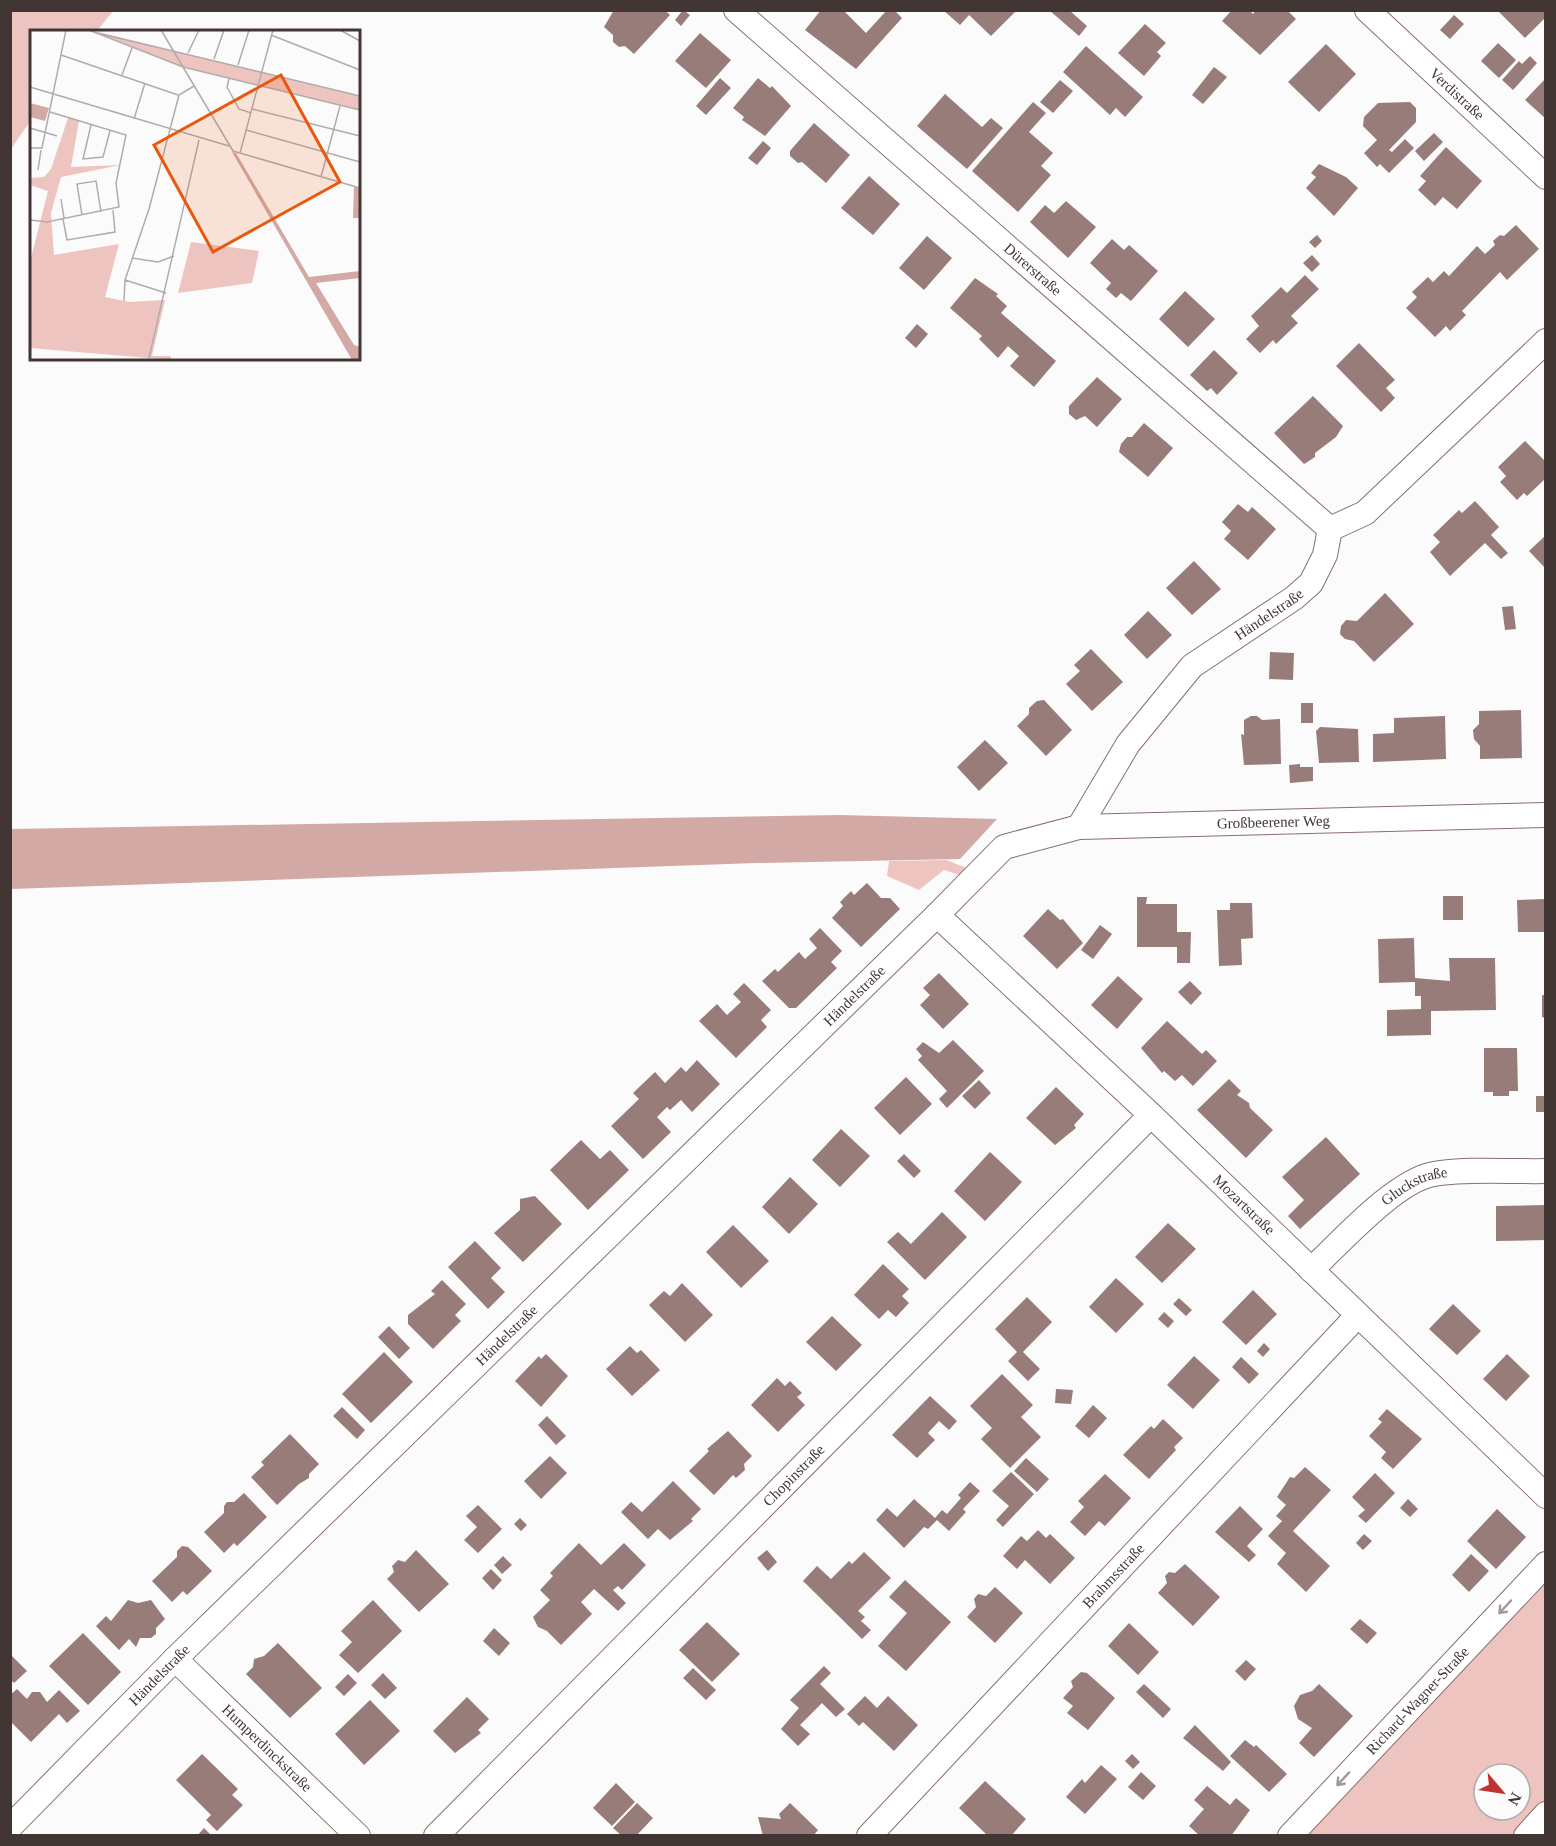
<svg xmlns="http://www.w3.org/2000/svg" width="1556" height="1846" viewBox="0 0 1556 1846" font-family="'Times New Roman',serif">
	<rect width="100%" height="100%" fill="#fbfbfb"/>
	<path fill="#eec4c0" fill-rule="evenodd" d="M11,10L113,11L97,31L32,32L31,120L11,149Z
		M946,860L972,870L966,877L944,870L919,890L887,876L889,861Z
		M1545,1564V1814L1526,1835L1290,1836ZM1484,1774H1520V1810H1484Z"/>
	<path fill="#d2a9a5" d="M839,815L997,819L960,859L756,863L11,889V829Z"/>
	<path fill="#977c79" d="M614,10H665L670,15L634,54L625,46L619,47L613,42V35L604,27Z
		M683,10L690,15L681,26L675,20Z
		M821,10H843L866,33L887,10H894L902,18L856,69L805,30Z
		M943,10H1017L991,36L969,15L960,25Z
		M1049,10H1069L1087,26L1079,36Z
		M1232,10H1249L1253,14L1256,10H1287L1296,19L1260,55L1222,21Z
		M1497,10H1546V17L1525,38Z
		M1454,15L1464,24L1450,39L1440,30Z
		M1145,24L1166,43L1157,52L1161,56L1144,76L1118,53Z
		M700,33L731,60L706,88L675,61Z
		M1498,43L1516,60L1499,78L1481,61Z
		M1326,44L1356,74L1319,112L1288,82Z
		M1086,46L1143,97L1125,117L1116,108L1110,115L1063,72Z
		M1530,56L1537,63L1513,90L1502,80L1519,61L1522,64Z
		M1214,67L1227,77L1203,104L1192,95Z
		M720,78L731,88L706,115L696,106Z
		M758,78L770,88L772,86L791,106L765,136L742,120L744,117L733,108Z
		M1546,78V119L1525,100Z
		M1060,80L1073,91L1053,113L1040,102Z
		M945,94L982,127L991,118L1003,128L967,169L917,126Z
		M1033,102L1046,113L1029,132L1053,153L1041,166L1051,175L1018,212L972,171Z
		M1410,102L1416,108V122L1389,150L1392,152L1405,139L1414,148L1389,173L1380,164L1377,167L1364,153L1377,140L1363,126L1364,117L1378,103Z
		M814,123L850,155L826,183L802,162L798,163L790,156V151Z
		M1434,133L1443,142L1424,161L1415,151Z
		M763,141L771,148L757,165L748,158Z
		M1446,147L1482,181L1457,209L1443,197L1435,206L1418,190L1426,181L1420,176Z
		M1319,164L1346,177L1358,188L1334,216L1306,188L1316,177L1311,173Z
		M869,176L900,204L873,235L841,208Z
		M1066,201L1096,227L1068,258L1030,222L1045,205L1054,213Z
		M1516,225L1539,249L1507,280L1500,272L1462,311L1466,315L1450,331L1446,326L1435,337L1406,308L1417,297L1412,292L1428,277L1433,282L1444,271L1449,276L1477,246L1485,254L1495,245L1493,241L1500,235L1504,236Z
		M1317,235L1322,241L1315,248L1309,242Z
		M927,236L952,258L924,290L899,268Z
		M1112,239L1124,250L1129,245L1158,271L1131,301L1121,293L1116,298L1106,289L1111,283L1090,263Z
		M1312,255L1320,264L1312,272L1303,263Z
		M1305,275L1319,289L1291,316L1298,323L1276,344L1273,340L1260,353L1246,339L1259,326L1251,316L1281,287L1287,293Z
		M975,278L998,294L996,296L1007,306L1001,313L1056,361L1034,387L1010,366L1019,356L1008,346L998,358L979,339L982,336L950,308Z
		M1185,291L1215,319L1188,347L1159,319Z
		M917,324L928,334L916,348L905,338Z
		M1359,343L1395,380L1386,388L1395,398L1381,412L1336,366Z
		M1214,350L1238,373L1217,395L1211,388L1207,391L1190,375Z
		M1097,377L1122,399L1097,427L1085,416L1076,420L1069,414V406Z
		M1313,396L1343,426L1336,437L1315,453V457L1304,464L1274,433Z
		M1144,423L1173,448L1148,477L1119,452L1121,444L1127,437H1132Z
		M1525,441L1546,462V478L1527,496L1524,493L1517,500L1500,482L1506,476L1498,467Z
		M1475,501L1499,527L1491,535L1508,553L1501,559L1485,543L1450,576L1430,552L1440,542L1433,535L1459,510L1462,513Z
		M1238,504L1248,512L1252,507L1276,529L1248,560L1224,539L1231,531L1222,522Z
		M1546,535V569L1529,551Z
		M1194,561L1221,589L1192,615L1166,588Z
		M1385,593L1414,624L1374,662L1354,641L1345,639L1340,634L1341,626L1346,620L1357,621Z
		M1513,606L1516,629L1505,630L1502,607Z
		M1148,611L1172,635L1147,659L1124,635Z
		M1091,649L1123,682L1092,711L1066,684L1080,671L1074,665Z
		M1270,652L1294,653L1293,680L1269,679Z
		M1044,700L1072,730L1046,756L1017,726L1029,714V708L1037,701Z
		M1301,703H1313V723H1301Z
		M1521,710L1522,758L1480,759V746L1474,739L1473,730L1479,724V711Z
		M1251,716H1257L1262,720L1280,719L1281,764L1244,765L1241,734L1244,735V720Z
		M1445,716L1446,759L1373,762V734L1394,733V718Z
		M1320,727L1358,729L1359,762L1319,763L1316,731Z
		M985,740L1008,763L979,791L957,767Z
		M1300,764V767H1313V781L1290,783L1289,765Z
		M867,883L881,898H890L900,909L861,947L832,918L843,906L840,902L851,891L854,895Z
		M1443,896H1463V920H1443Z
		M1137,897H1147L1146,904H1177V932H1191L1190,963H1177V947H1137Z
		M1546,899V932H1518L1517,900Z
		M1230,903H1252L1253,938L1241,939L1242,965L1219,966L1217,910H1230Z
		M1048,909L1060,920L1063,919L1083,943L1057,969L1023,936Z
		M1100,925L1112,934L1093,959L1081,950Z
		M820,928L842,951L831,962L837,968L796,1008H789L762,981L775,969L778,972L799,952L805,959L817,948L809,939Z
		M1414,938L1415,978L1450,981L1449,958H1495L1496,1010L1431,1011V1035L1387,1036V1010L1421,1009V996H1415V982L1379,983L1378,939Z
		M939,973L969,1004L943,1029L920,1005L930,995L923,988Z
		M1118,976L1143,999L1117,1029L1091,1005Z
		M1190,981L1202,993L1191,1005L1178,992Z
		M744,983L771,1010L761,1020L767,1027L736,1058L699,1021L717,1004L727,1015L741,1002L733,994Z
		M1542,995H1546V1018L1542,1017Z
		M1167,1021L1202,1054L1206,1050L1217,1061L1193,1086L1182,1075L1175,1081L1164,1071L1162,1073L1141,1048Z
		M953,1040L984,1071L947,1108L939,1099L947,1091L918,1060L922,1056L916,1049L923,1042L939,1053Z
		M1484,1048H1517L1518,1091H1509V1096H1493V1092H1484Z
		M697,1060L720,1084L692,1112L681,1100L670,1110L667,1107L657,1117L671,1132L643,1159L611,1126L639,1099L633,1093L655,1072L665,1083L681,1067L686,1072Z
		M906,1077L932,1104L900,1135L874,1108Z
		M1229,1079L1241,1091L1237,1095L1249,1103L1250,1108L1273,1130L1246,1158L1197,1110Z
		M979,1080L991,1093L975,1109L962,1096Z
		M1056,1087L1084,1114L1074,1125L1076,1128L1055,1145L1026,1118Z
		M1536,1096H1546V1112H1536Z
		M841,1129L870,1156L840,1187L812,1160Z
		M1326,1137L1360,1174L1300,1229L1288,1216L1304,1200L1282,1177Z
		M581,1140L600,1159L610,1150L629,1170L588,1210L550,1170Z
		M990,1152L1022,1182L985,1221L954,1191Z
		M904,1154L921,1171L914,1178L897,1161Z
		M790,1177L818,1204L789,1234L762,1207Z
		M535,1196L562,1224L523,1262L494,1233L520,1210V1199Z
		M1546,1205V1240L1496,1241V1206Z
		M942,1212L967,1237L925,1280L887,1242L898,1232L911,1244Z
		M1168,1223L1196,1249L1162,1283L1135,1257Z
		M733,1225L769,1261L741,1288L706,1252Z
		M475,1241L501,1268L491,1278L505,1292L488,1309L448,1267Z
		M883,1264L909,1289L902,1296L909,1303L896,1317L888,1310L879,1319L854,1295Z
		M1116,1278L1144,1304L1116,1333L1089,1307Z
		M442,1280L466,1304L455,1315L461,1321L433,1349L408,1324V1315L435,1294L431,1291Z
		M682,1283L713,1315L685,1342L649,1305L664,1291L670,1296Z
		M1253,1290L1277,1314L1246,1345L1222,1322Z
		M1027,1297L1052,1322L1023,1352L1040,1369L1028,1381L1008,1361L1017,1352L995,1329Z
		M1179,1298L1192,1310L1186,1316L1173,1304Z
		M1453,1304L1481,1331L1457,1355L1429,1329Z
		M1164,1312L1174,1321L1168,1328L1158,1319Z
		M832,1316L862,1345L836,1371L806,1342Z
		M389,1326L410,1348L399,1359L378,1337Z
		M1264,1343L1270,1349L1263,1357L1257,1351Z
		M630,1346L637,1353L641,1350L660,1370L632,1396L606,1369Z
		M384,1352L413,1382L371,1423L342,1394Z
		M546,1354L568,1376L541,1407L515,1381L539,1356L541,1359Z
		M1507,1354L1530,1376L1506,1401L1483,1379Z
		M1194,1356L1220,1380L1193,1409L1167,1385Z
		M1241,1357L1259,1374L1249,1384L1232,1367Z
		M1002,1374L1033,1405L1021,1417L1041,1437L1010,1468L981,1439L992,1428L970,1406Z
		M777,1378L785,1386L790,1381L802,1393L797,1397L805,1405L778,1432L751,1405Z
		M1056,1389L1073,1390L1071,1404L1055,1403Z
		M930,1396L957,1421L949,1430L939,1421L928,1433L935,1440L917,1458L892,1435Z
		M1093,1405L1107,1418L1089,1438L1075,1426Z
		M342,1407L365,1430L357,1439L333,1416Z
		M1387,1409L1422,1439L1393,1469L1381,1458L1386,1452L1369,1436L1382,1422L1378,1419Z
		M547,1416L566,1436L556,1445L538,1425Z
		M1163,1419L1183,1438L1174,1447L1176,1450L1149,1479L1123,1455L1151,1426L1154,1429Z
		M728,1431L752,1456L744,1464L745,1470L736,1478L733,1475L714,1495L689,1471L709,1451L707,1449Z
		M290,1434L319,1464L309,1474V1478L299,1484L277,1505L251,1477L264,1465L261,1462Z
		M550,1456L567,1473L541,1499L524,1481Z
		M1026,1458L1049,1479L1037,1492L1014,1471Z
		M1305,1467L1331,1490L1293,1531L1330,1566L1306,1592L1277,1564L1286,1553L1268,1536L1282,1521L1276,1516L1286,1505L1277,1497L1290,1477L1294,1478Z
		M1011,1472L1034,1494L1003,1527L996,1520L1009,1506L992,1491Z
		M1375,1473L1395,1493L1366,1523L1358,1516L1365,1510L1352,1497Z
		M1105,1474L1131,1498L1105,1526L1099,1521L1085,1536L1070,1522L1084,1507L1078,1501Z
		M673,1481L701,1509L691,1519L693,1521L670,1540L658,1529L648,1539L621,1512L631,1502L642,1512Z
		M970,1482L980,1491L963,1509L966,1512L949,1531L937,1520L928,1529L924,1527L904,1548L876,1520L887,1508L897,1517L914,1499L935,1518L942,1510L947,1514L961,1498L958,1495Z
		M244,1493L267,1517L237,1546L234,1543L224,1553L204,1532L224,1513V1506L227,1502H234Z
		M1408,1499L1418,1509L1410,1517L1400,1508Z
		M478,1505L502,1529L478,1553L464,1540L477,1527L466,1516Z
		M1240,1506L1263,1529L1247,1546L1256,1555L1249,1562L1215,1532Z
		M1497,1509L1526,1537L1496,1569L1467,1541Z
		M520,1518L527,1525L521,1531L514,1524Z
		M1038,1530L1046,1538L1050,1534L1075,1558L1050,1584L1025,1560L1017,1569L1003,1556L1021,1536L1027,1541Z
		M1364,1534L1372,1541L1363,1550L1356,1543Z
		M579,1543L601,1565L624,1543L646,1565L622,1590L618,1586L613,1590L626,1603L618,1611L594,1589L581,1602L592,1614L561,1645L547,1631L538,1627L533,1617L550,1600L540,1590L553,1576L550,1573Z
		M182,1546L188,1547L212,1571L187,1595L183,1591L172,1602L152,1581L177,1557V1551Z
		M416,1550L449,1584L419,1612L387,1579L394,1572L392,1566L398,1560L405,1562Z
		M767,1550L777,1562L768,1571L757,1558Z
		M864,1552L891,1578L858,1611L865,1617L861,1621L871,1630L862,1639L803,1581L817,1566L831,1579L849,1561L852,1564Z
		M1471,1554L1489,1571L1469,1592L1452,1575Z
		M503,1556L512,1565L502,1574L494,1565Z
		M1185,1564L1220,1597L1193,1626L1158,1593L1167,1583L1165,1576L1169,1572L1175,1573Z
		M491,1569L502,1580L493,1590L482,1578Z
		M905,1580L951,1622L906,1671L878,1646L907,1613L889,1597Z
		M995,1587L1023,1613L995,1643L967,1617L976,1607L974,1599L978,1594L986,1596Z
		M128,1600L138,1603L151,1600L165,1619L156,1628V1634L151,1638H140L136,1647L129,1639L119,1650L96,1626L106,1616L111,1621Z
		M373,1600L402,1631L358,1673L339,1655L352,1642L341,1631Z
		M1360,1619L1377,1633L1367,1644L1350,1629Z
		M707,1622L740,1654L712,1682L679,1650Z
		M1129,1623L1159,1652L1138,1675L1108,1646Z
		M494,1628L510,1643L499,1656L483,1641Z
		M83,1633L121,1672L88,1705L49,1666Z
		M278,1643L322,1688L290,1718L246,1674L253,1667L254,1659L264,1656Z
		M10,1654L27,1671L14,1683L10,1679Z
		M1246,1660L1256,1669L1245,1681L1235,1671Z
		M824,1666L831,1673L820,1684L845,1709L836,1717L822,1703L800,1725L810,1734L798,1746L781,1729L799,1708L790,1700Z
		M693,1668L716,1690L706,1700L683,1678Z
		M1081,1672L1087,1673L1115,1698L1088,1730L1067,1713L1073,1706L1063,1698L1073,1687L1071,1681Z
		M383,1673L397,1688L385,1699L371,1685Z
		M348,1674L357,1683L344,1696L335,1687Z
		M1144,1684L1171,1709L1163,1718L1136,1692Z
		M1319,1684L1353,1716L1314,1757L1299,1743L1312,1728L1298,1719L1294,1706L1300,1695L1312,1691Z
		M17,1689L27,1699L32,1692H40L47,1702L59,1690L80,1711L67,1723L59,1714L31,1742L10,1721V1695Z
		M865,1696L877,1708L888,1696L918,1725L894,1751L863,1722L859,1726L847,1714Z
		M467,1697L489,1719L478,1730L481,1733L455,1753L433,1731Z
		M370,1700L400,1731L364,1765L335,1734Z
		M1195,1725L1231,1762L1223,1771L1183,1738Z
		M1245,1740L1254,1747L1256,1745L1287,1774L1269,1792L1230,1756Z
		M202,1754L238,1789L232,1795L243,1805L217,1831L206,1820L211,1815L176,1780Z
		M1132,1754L1140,1762L1133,1769L1125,1761Z
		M1101,1765L1117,1779L1085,1814L1066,1797L1082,1779L1085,1783Z
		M1141,1772L1156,1786L1143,1800L1128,1787Z
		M985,1781L1026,1819L1011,1836H988L959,1808Z
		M616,1783L635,1802L612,1826L593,1808Z
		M1207,1786L1230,1805L1236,1798L1250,1810L1231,1836H1200L1189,1826L1204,1809L1194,1800Z
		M637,1803L653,1818L636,1836H622L613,1828Z
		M790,1803L818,1830L813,1836H763L758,1817L781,1819L779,1814Z
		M204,1828L212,1836H197Z"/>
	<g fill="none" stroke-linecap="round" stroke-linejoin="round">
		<g stroke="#896f6c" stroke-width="26">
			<g id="street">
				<path id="s1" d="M736,10L1330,529"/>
				<path id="s2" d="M1367,10L1546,177"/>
				<path d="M1330,529L1365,513L1546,341"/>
				<path id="s3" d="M1079,827L1128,744L1192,666L1294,598L1311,583L1325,555L1330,529"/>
				<path id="s4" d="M937,915L1151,1115L1546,1496"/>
				<path id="s5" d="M1311,1270C1340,1243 1396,1180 1434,1174C1465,1168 1513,1172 1546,1171"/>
				<path id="s6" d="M175,1659L358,1836"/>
				<path id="s7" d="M10,1827L175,1659L937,915L1004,847L1079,827L1546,815"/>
				<path id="s8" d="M436,1836L1151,1115"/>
				<path id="s9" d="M869,1836L1358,1315"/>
				<path id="s10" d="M1290,1836L1546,1564"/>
				<path d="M1526,1836L1546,1814"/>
			</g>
		</g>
		<use href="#street" stroke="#fff" stroke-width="24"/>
	</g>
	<defs><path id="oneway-shaft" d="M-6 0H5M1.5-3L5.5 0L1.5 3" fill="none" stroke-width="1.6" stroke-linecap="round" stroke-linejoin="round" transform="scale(1.5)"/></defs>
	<g stroke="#a09a9a">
		<use href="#oneway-shaft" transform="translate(1505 1607) rotate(133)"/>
		<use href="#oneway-shaft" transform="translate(1343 1779) rotate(133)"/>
	</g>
	<g text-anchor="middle" stroke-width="4.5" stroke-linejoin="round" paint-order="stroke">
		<g font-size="15" fill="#423635" stroke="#fbfbfb">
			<text dy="5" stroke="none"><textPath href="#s2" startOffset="123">Verdistraße</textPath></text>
			<text dy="5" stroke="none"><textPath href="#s1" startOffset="394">Dürerstraße</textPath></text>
			<text dy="5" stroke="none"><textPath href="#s3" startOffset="290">Händelstraße</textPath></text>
			<text dy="5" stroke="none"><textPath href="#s7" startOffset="1668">Großbeerener Weg</textPath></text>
			<text dy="5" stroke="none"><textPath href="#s7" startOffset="1185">Händelstraße</textPath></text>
			<text dy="5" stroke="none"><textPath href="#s5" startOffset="135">Gluckstraße</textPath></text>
			<text dy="5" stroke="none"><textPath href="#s4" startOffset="422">Mozartstraße</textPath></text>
			<text dy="5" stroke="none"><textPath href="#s7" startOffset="699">Händelstraße</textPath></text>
			<text dy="5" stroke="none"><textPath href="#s8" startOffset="508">Chopinstraße</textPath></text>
			<text dy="5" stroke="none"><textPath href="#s9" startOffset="357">Brahmsstraße</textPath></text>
			<text dy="5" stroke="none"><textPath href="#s7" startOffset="213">Händelstraße</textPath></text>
			<text dy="5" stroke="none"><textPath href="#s10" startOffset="186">Richard-Wagner-Straße</textPath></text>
			<text dy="5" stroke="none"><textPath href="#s6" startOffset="128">Humperdinckstraße</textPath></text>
		</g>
	</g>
	<g transform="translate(30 30)">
		<rect width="330" height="330" fill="#fbfbfb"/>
		<path d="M64,1L330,66V80L153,37ZM38,88L49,91L41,137L91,135L31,147L21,183L24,225L89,214L75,267L99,272L135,270L122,326H141V330L0,318V232L18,161L0,155V148L14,147L21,139ZM161,212L229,221L222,253L148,263Z" fill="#eec4c0"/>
		<path d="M0,73L19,78L15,91L0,87ZM202,122L206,123L279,247L330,241V248L286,253L324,315L330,317V330H322ZM324,156L330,158V188H323Z" fill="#d2a9a5"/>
		<path fill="none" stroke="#b1acac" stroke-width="1.5" d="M59,0L153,37L330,80M131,0L203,121L330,158M310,0L330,11M63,2L330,66M241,5L330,40M158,23L169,0M31,25L148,65M184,29L194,0M208,35L219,0M92,45L102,18M199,49L197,57L209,79L221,83M0,57L199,116M222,79L330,106M104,89L115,53M61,95L53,129L73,127L80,101M0,98L27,106M216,100L330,132M0,118H12L36,0M210,123L243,0M8,140L11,120M291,147L310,76M31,169L34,188M52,185L47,154L66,151L71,182M33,189L37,210L85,202L83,180M0,190L17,192L89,177L86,153L96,105L20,82M102,228L128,232L144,226M136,263L95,250L119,179L149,65L164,56M94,271L95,250M119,328L169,110"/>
		<path fill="#e8590c" fill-opacity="0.15" stroke="#e8590c" stroke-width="3" d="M251,45L310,152L183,222L124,115Z"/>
		<rect width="330" height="330" fill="none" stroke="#423635" stroke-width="3"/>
	</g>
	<rect width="1556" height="1846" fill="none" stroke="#423635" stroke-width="24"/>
	<g transform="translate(1502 1792) rotate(119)"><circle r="28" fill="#fbfbfb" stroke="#b1acac" stroke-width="1.5"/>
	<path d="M0-4.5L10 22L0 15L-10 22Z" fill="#c13233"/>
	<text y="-9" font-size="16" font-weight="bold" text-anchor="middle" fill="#423635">N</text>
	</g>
</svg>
